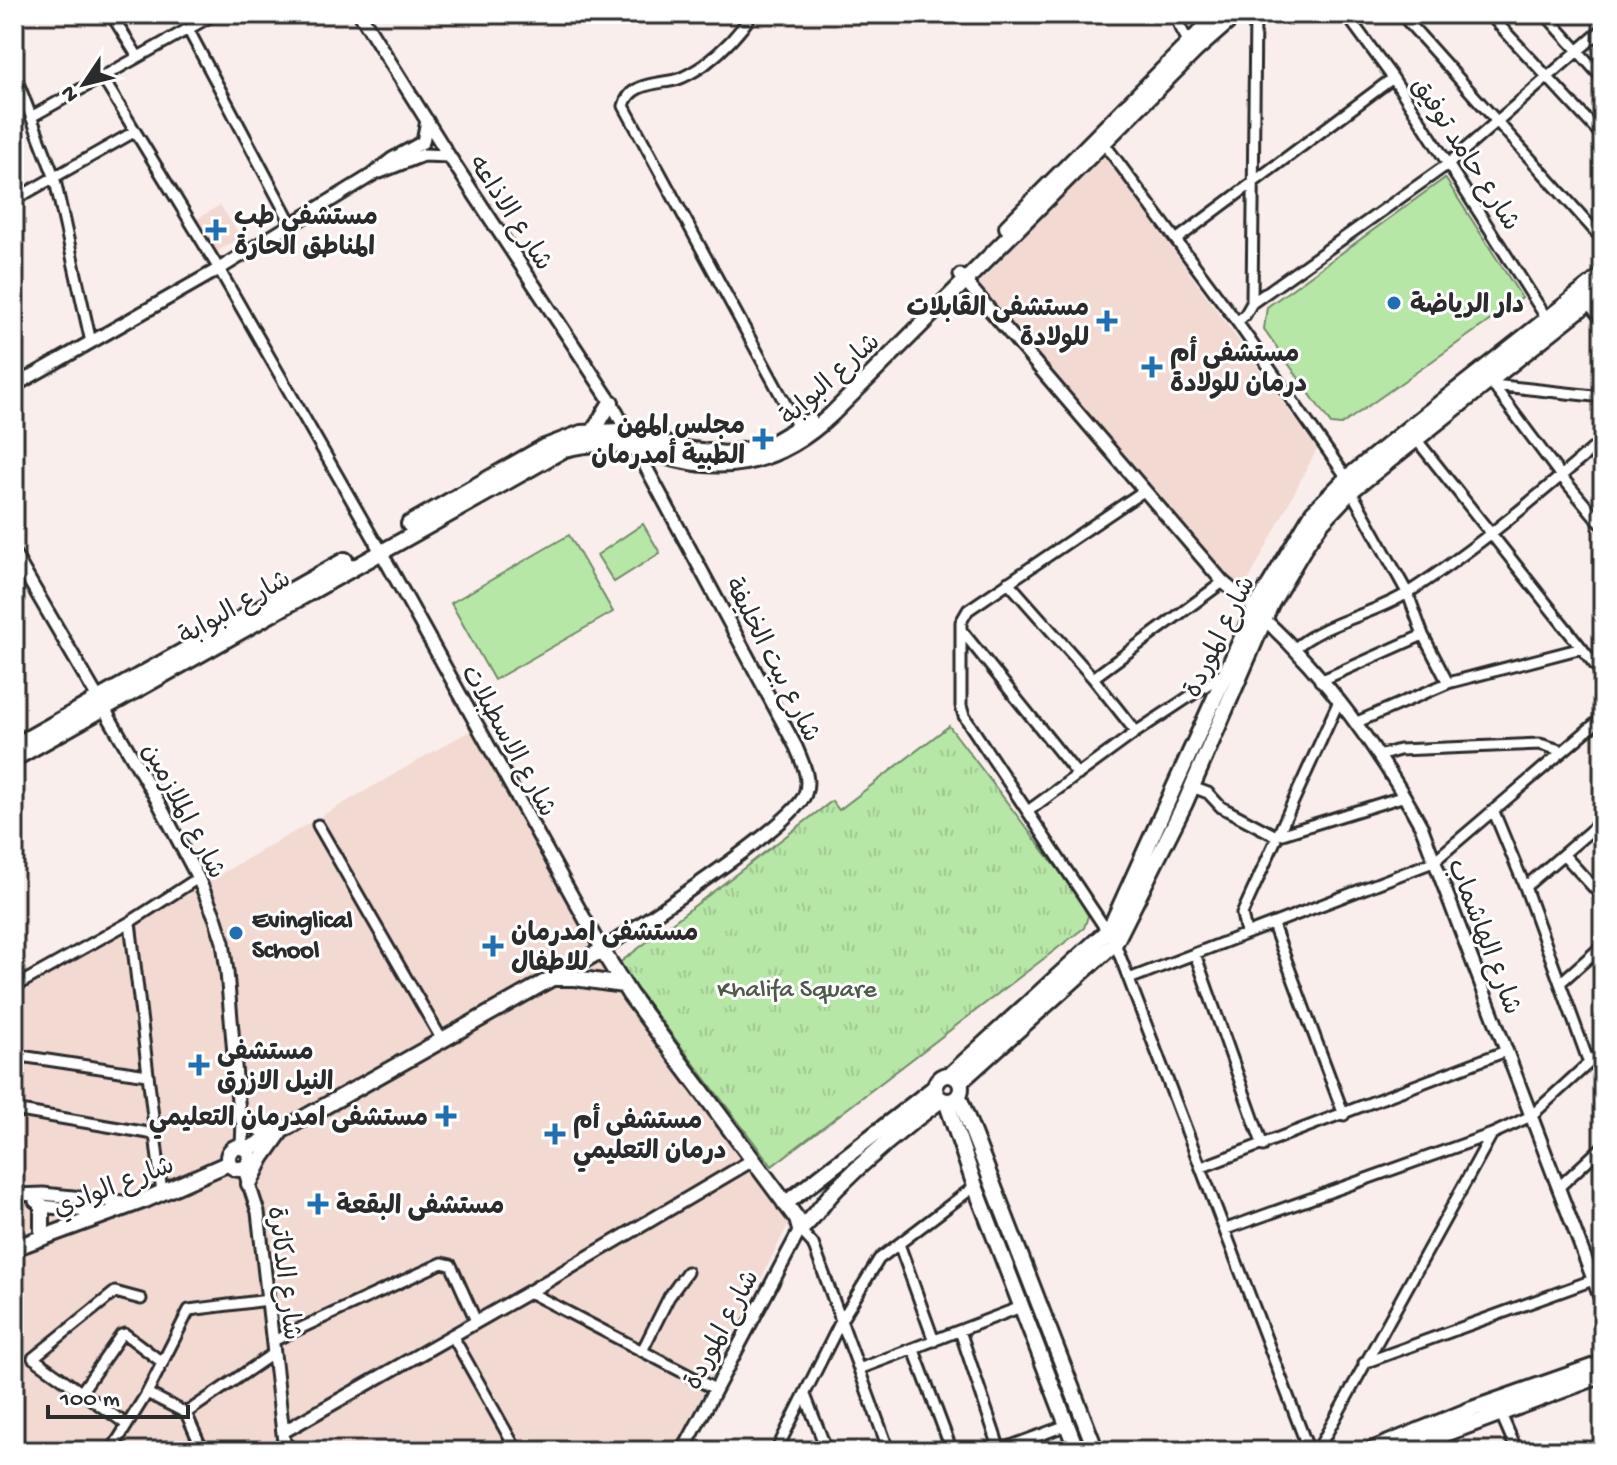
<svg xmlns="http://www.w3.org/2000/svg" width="1617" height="1465" viewBox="0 0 1617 1465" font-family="'Gochi Hand','Playpen Sans Arabic',sans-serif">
	<defs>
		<pattern id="park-tufts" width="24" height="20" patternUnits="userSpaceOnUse" patternTransform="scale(2)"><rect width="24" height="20" fill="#b7e7a7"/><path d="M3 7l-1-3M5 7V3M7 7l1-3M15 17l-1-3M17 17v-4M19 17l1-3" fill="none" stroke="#9ec690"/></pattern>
	</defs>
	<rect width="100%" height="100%" fill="#f9eeeb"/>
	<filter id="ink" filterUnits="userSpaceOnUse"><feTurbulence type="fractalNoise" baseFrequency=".0125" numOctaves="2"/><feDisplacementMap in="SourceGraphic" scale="16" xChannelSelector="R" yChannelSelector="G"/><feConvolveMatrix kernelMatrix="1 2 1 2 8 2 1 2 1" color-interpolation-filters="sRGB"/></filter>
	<g filter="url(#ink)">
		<path fill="#f2dad2" d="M1103,153L1317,449L1241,595L976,286Z
			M220,205L241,237L212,255L192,222Z
			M478,726L586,922L789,1223L674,1451H14V993Z"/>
		<path fill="#b7e7a7" stroke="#718969" stroke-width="2" d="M1445,178L1522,298L1341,425L1331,424L1264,329L1267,307Z
			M643,524L660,553L614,582L597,555Z
			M569,535L613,612L494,680L451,603Z"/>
		<path fill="url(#park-tufts)" stroke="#718969" stroke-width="2" d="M949,726L1085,905L1088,916L1084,928L772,1166L618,964L832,801L839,810Z"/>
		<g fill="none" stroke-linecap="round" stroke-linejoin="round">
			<g stroke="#2b2b2b" stroke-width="15">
				<path id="minor" d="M111,14L138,57
					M752,14C740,33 722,51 704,65C695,71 681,80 670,81C652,84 629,85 624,106L799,429
					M1173,14L1189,43
					M1346,14L1393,78L1549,322
					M1401,14L1603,240
					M1489,14L1603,137
					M1545,14L1603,79
					M188,29L291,223
					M14,72L54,176L91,342
					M102,77L219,269L376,543
					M31,117L215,14
					M1100,138L1237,322L1347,478L1351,491L1408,594L1423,635L1448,683
					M14,200L134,132
					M1176,240L1393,78
					M1588,302L1596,313H1603
					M1252,303L1448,164L1603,29
					M1237,322L1245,315L1252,303L1255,14
					M1484,382L1493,385L1561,476L1603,526
					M1493,385L1603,397
					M1416,439L1603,675
					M1145,490L968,610L961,622V706L964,716L1115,943L1309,1451
					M1008,582L1093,678L1136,732
					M962,631L1078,775
					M1294,649C1326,621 1374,615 1409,592C1475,550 1544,491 1603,440
					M1093,678L1223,582
					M1320,681L1423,635
					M1355,723L1448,683L1582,648
					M1379,756L1399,750L1540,744L1563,751
					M1192,787L1208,793L1221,807L1276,836L1405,796
					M1028,811L1136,732L1225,673
					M1494,812L1525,887L1589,1063
					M318,825L442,1040
					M1564,855L1603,898
					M1525,887L1603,820
					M1593,887L1603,878
					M130,922L162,1193
					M1273,925L1344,1115
					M1246,933L1242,914L1338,703
					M1195,954L1263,1146
					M1129,979L1433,862L1603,717
					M1560,983L1603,945
					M14,987L130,922L198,878
					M14,1055L147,1075
					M14,1110L154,1134
					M1202,1167L1506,1051
					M1558,1188L1603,1146
					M1226,1229L1492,1134L1531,1116L1603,1050
					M800,1230L813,1244L889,1451
					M899,1244L934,1341
					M529,1292L715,1389
					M960,1331L1000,1450L996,1451
					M452,1335L517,1451
					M273,1341L442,1263L451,1265L476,1321
					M914,1350L952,1451
					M642,1351L669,1297L687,1272
					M1364,1363L1593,1280
					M859,1369L1021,1307
					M82,1391L121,1335L125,1334L163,1363
					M147,1393L186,1413L274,1353
					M805,1395L827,1451
					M186,1413L203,1451
					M1501,1414L1517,1451
					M126,1424L33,1358L115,1292L141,1299
					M284,1443L300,1451
					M1000,1450L1067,1425
					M111,1451L147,1393L189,1310L268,1300
					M776,1451L842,1319L879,1259L975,1186
					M1317,1451L1492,1134"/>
			</g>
			<g stroke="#2b2b2b" stroke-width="17">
				<path id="tertiary" d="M360,14L449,156L611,402L796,747C802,762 811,778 805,794C795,824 637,925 602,950L376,543
					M380,172L423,155L449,156
					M960,275L1223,582L1255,609
					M14,386L219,269L372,175L392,159L423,142L427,120
					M14,554L156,798L198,878L215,917L223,942L227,972L239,1113L243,1120L242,1148
					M1264,619C1326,676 1381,752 1421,826L1603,1305
					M244,1169L258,1212L285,1451
					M14,1195L43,1194L133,1203
					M35,1201L42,1206L104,1213
					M283,1432L529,1292L751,1161
					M683,1451L800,1230"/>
			</g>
			<g stroke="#2b2b2b" stroke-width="20">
				<path id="secondary" d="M556,978H575L623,985
					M243,1120L272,1134
					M228 1158a11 11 0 1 1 22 0a11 11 0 1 1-22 0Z
					M247,1150L602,950L630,995L797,1219L800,1230C815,1218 823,1202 837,1188C869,1156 904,1127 941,1100
					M249,1184L262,1158L279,1134
					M785,1204L935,1087
					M42,1206V1238
					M14,1248L145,1200L229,1163
					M1369,1451L1472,1409L1603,1363
					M1400,1451L1603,1375"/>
			</g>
			<g stroke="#2b2b2b" stroke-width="20">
				<path id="primary" d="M1007,227L1218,14
					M593,432L611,402
					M409,524L542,448L581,433L619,431L684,449L725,454L767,446L810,421
					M14,746L345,560
					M14,759L565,449C610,437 638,450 680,460C739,474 789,455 832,414L1196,50L1237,14
					M935 1088a13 13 0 1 1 26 0a13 13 0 1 1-26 0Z
					M950,1075L1107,931L1113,922L1255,609L1313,512L1347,478L1411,426L1603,275
					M960,1082L1115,943L1185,803L1271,604L1307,543L1322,522L1351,491L1603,291
					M959,1097L1096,1451
					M946,1101L975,1186L1077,1451"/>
			</g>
			<use href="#minor" stroke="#fff" stroke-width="9"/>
			<use href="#tertiary" stroke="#fff" stroke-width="11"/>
			<use href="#secondary" stroke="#fff" stroke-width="14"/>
			<use href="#primary" stroke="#fff" stroke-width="14"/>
		</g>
	</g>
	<g fill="#1f6fb2" stroke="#fff" stroke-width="3">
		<path d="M212 218h8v8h8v8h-8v8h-8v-8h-8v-8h8z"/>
		<circle cx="1394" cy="303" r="8"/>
		<path d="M1103 309h8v8h8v8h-8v8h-8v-8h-8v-8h8z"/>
		<path d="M1148 355h8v8h8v8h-8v8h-8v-8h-8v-8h8z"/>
		<path d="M759 427h8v8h8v8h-8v8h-8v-8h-8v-8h8z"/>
		<circle cx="236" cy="933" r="8"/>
		<path d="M489 934h8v8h8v8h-8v8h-8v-8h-8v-8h8z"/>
		<path d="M195 1053h8v8h8v8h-8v8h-8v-8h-8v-8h8z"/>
		<path d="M442 1104h8v8h8v8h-8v8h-8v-8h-8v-8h8z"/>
		<path d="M551 1122h8v8h8v8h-8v8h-8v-8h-8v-8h8z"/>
		<path d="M314 1192h8v8h8v8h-8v8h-8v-8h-8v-8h8z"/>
	</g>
	<g text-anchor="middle" stroke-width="6" stroke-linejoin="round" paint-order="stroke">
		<g font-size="26" fill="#2b2b2b" stroke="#fff">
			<text transform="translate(1467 153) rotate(57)" y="9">شارع حامد توفيق</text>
			<text transform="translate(512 212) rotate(57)" y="9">شارع الاذاعه</text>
			<text transform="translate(829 378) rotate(-42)" y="9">شارع البوابة</text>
			<text transform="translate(234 606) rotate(-30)" y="9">شارع البوابة</text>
			<text transform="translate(1218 636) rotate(-64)" y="9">شارع الموردة</text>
			<text transform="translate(774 659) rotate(63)" y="9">شارع بيت الخليفة</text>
			<text transform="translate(510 740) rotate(61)" y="9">شارع الاسطبلات</text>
			<text transform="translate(185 810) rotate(62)" y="9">شارع الملازمين</text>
			<text transform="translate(1486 936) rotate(69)" y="9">شارع الهاشماب</text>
			<text transform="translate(113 1185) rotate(-21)" y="9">شارع الوادي</text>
			<text transform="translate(286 1273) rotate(83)" y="9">شارع الدكاترة</text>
			<text transform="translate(720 1329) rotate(-62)" y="9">شارع الموردة</text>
		</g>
		<g font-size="26" font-weight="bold" fill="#2b2b2b" stroke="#fff" text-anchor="start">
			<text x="234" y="224">مستشفى طب<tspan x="234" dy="30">المناطق الحارة</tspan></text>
			<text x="1410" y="312">دار الرياضة</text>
			<text x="1089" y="315" text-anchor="end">مستشفى القابلات<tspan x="1089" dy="30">للولادة</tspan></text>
			<text x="1170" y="361">مستشفى أم<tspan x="1170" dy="30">درمان للولادة</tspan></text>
			<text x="745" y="433" text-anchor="end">مجلس المهن<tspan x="745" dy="30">الطبية أمدرمان</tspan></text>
			<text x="252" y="927">Evinglical<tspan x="252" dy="30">School</tspan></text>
			<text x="511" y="940">مستشفى امدرمان<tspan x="511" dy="30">للاطفال</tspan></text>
			<text x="217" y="1059">مستشفى<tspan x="217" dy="30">النيل الازرق</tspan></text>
			<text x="428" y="1125" text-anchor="end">مستشفى امدرمان التعليمي</text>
			<text x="573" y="1128">مستشفى أم<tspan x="573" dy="30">درمان التعليمي</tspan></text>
			<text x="336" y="1213">مستشفى البقعة</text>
		</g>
		<g font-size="26" fill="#4e5a4a" stroke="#fff">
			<text x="797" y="996">Khalifa Square</text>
		</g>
	</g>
	<rect width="1617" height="1465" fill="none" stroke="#fff" stroke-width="48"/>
	<rect x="24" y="24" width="1569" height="1417" fill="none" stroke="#2b2b2b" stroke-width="3" filter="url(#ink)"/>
	<g transform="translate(84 84) rotate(235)" stroke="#ffffff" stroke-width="6" paint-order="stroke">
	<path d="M0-6L14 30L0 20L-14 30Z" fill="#2b2b2b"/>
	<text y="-12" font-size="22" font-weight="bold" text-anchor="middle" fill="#2b2b2b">N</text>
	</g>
	<path d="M48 1405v12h140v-12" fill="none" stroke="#2b2b2b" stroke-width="4"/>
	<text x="60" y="1405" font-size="24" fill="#2b2b2b" stroke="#ffffff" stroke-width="6" paint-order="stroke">100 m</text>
</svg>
